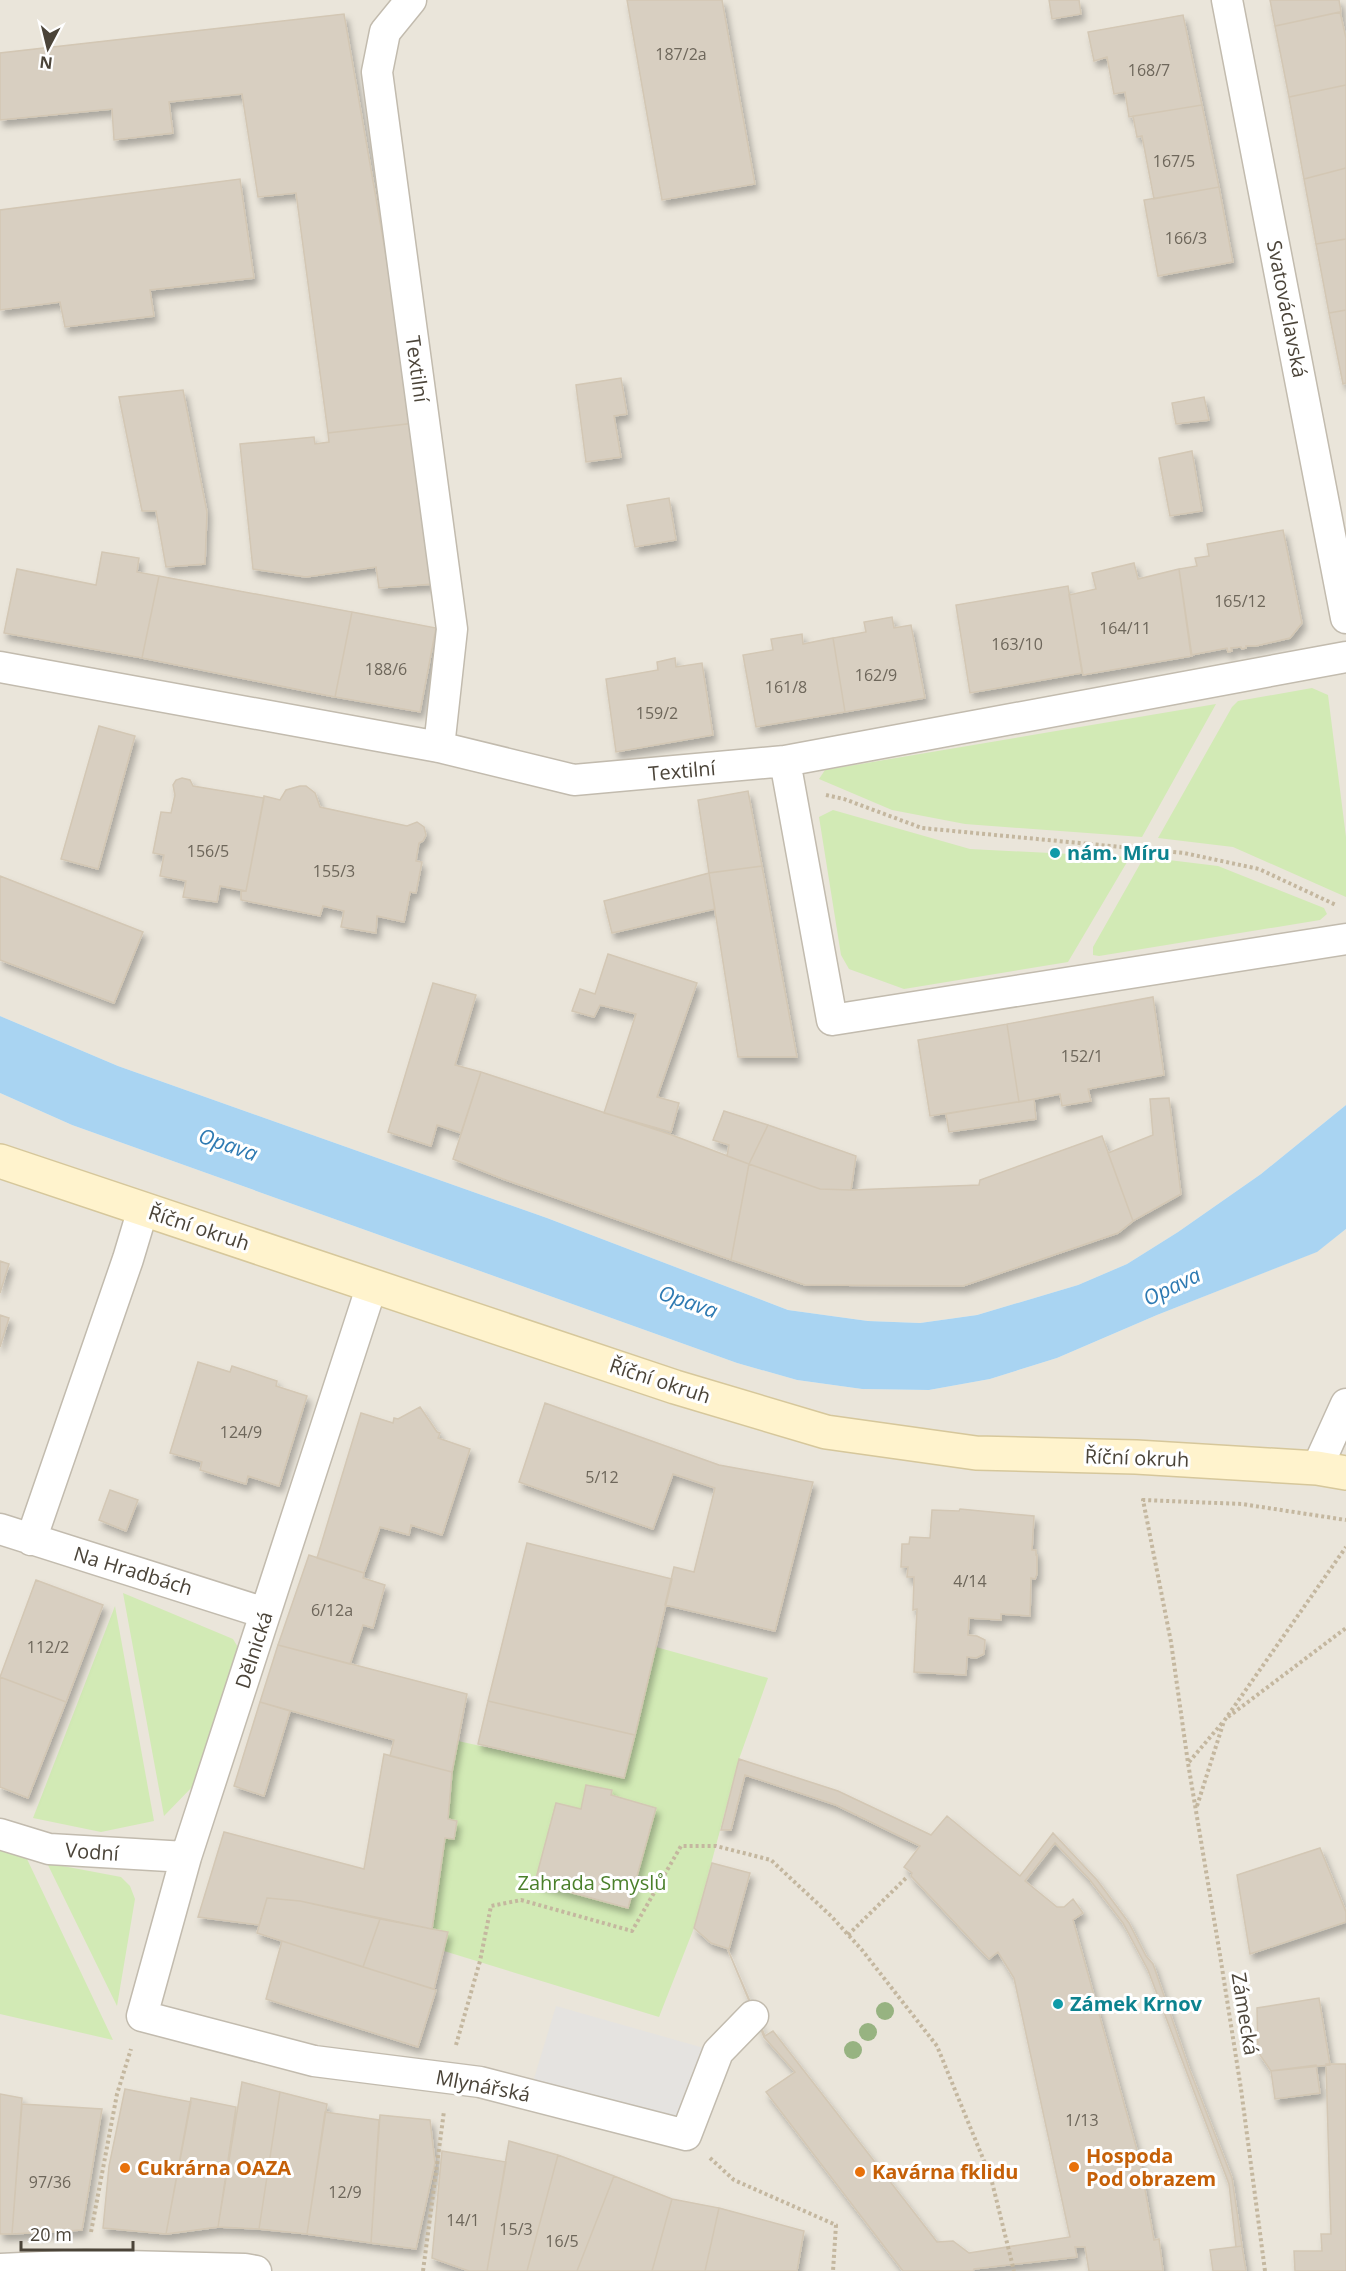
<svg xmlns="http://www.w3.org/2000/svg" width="1346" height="2271" viewBox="0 0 1346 2271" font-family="'Open Sans',sans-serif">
	<defs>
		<filter id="shadow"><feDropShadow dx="3.5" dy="6" stdDeviation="3" flood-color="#0004"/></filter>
	</defs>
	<rect width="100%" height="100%" fill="#f6f3ec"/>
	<path fill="#eae5da" d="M0,0H1346V1105L1261,1174L1178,1232L1127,1264L1078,1285L977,1315L920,1323L868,1321L788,1310L547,1218L118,1066L0,1016Z
		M0,1093L72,1125L737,1363L797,1380L862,1389L929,1390L990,1379L1057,1358L1157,1315L1316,1252L1346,1229V2271H0Z"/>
	<path fill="#d2eab5" d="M1312,688L1328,695L1346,837V897L1233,847L1158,838L1232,707L1238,701Z
		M1216,704L1142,837L965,824L892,810L819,779L825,770Z
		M833,810L970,849L1130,857L1068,962L904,989L849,969L841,955L819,817Z
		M1144,857L1218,866L1324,908L1327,914L1320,920L1099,956L1093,955V947Z
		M123,1593L233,1639L242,1654L194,1785L164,1816Z
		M115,1606L154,1821L101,1832L33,1818Z
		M656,1647L768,1678L739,1759L694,1928L659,2017L444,1951L448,1932L432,1929L445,1838L454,1839L457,1821L448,1819L452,1772L458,1741L624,1778Z
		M0,1850L27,1859L113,2040L0,2014Z
		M47,1863L121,1877L130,1886L135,1899L117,2006Z"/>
	<path fill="#e5e3e0" d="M556,2006L718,2052L686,2135L529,2095Z"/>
	<path fill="#a9d4f2" d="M0,1016L118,1066L547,1218L788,1310L868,1321L920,1323L977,1315L1078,1285L1127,1264L1178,1232L1261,1174L1346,1105V1229L1317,1252L1157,1315L1057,1358L990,1379L929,1390L862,1389L797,1380L737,1363L72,1125L0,1093Z"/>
	<path fill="#d8cfc1" stroke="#d3c7b4" stroke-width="1.5" filter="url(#shadow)" d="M627,0H722L755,184L662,200Z
		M1049,0H1079L1081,14L1052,19Z
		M1270,0H1339L1341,12L1275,26Z
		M1340,12L1346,38V85L1289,97L1275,26Z
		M344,14L415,423L328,433L296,193L258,197L242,94L169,102L173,133L114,140L112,109L0,120V53Z
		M1183,15L1202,105L1129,117L1125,92L1114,94L1107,57L1094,61L1088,32Z
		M1346,85V168L1304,179L1289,97Z
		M1202,105L1219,187L1154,199L1142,136L1137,137L1133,116Z
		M1346,168V239L1316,244L1304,179Z
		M240,179L254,278L150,290L154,316L65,327L60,302L0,310V210Z
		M1219,187L1233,262L1158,276L1144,200Z
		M1346,239V310L1329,313L1316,244Z
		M1346,310V383L1343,384L1329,313Z
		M621,378L627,414L614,416L621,457L586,462L576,385Z
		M183,390L207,512L205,564L166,567L156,511H142L119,397Z
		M1204,397L1209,420L1176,424L1172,403Z
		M415,423L434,584L379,588L376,567L306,577L253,569L240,444L314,437L315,444L329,442L328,433Z
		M1192,451L1202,511L1170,516L1159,458Z
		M669,498L676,540L635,547L627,505Z
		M1283,530L1302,623L1290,638L1256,646H1246V648L1242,649L1241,647L1231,648L1232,651L1228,652L1227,648L1191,655L1179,569L1197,566L1195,558L1209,556L1207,544Z
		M102,552L139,558L137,572L159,576L142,658L4,633L17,569L96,585Z
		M1134,563L1138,579L1179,569L1192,656L1083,675L1069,595L1096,589L1092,573Z
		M159,576L352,612L335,697L142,658Z
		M1068,586L1082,673L970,693L956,605Z
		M352,612L436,628L420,712L335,697Z
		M892,617L894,628L911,625L925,698L845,712L833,638L866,632L864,622Z
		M802,634L803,644L833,638L845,712L756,727L743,655L773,650L771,639Z
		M675,658L676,667L702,663L713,735L616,752L606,679L658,670L657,662Z
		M99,726L135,736L98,869L61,859Z
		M182,778L190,780L193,786L264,798L246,891L220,886L217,902L183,897L186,881L160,876L164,855L153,853L161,812L171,813L175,795L173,785L176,780Z
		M300,786H306L315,793L320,807L407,826L417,822L424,827L426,835L423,841L419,843L416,861L422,862L416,893L410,892L404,922L377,916L376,933L341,927L344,911L323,906L320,916L241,900V890L246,891L264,796L280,800L286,790Z
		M748,791L762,866L709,873L698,800Z
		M762,866L797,1057H738L709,873Z
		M709,873L715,909L612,933L604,901Z
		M0,876L143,932L114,1003L0,960Z
		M608,954L697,983L657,1097L679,1103L671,1132L604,1113L636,1014L600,1005L594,1017L572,1011L580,989L595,994Z
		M433,983L476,995L455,1065L481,1072L461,1133L437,1125L431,1146L388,1132Z
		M1153,997L1164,1075L1088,1089L1091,1101L1062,1106L1060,1094L1019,1102L1007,1024Z
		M1007,1024L1019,1102L930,1116L918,1040Z
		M481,1072L669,1134L749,1164L731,1260L503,1179L453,1159Z
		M1169,1098L1181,1194L1133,1221L1108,1153L1153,1135L1150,1099Z
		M1034,1099L1036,1119L949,1132L946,1114Z
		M724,1111L768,1125L749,1164L727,1156L729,1145L713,1140Z
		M768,1125L856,1156L851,1190L820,1189L749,1164Z
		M1102,1136L1133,1221L1118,1233L963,1286L805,1285L731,1260L749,1164L820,1189L851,1190L979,1185L980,1180Z
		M0,1261L9,1264L0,1293Z
		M0,1315L9,1318L0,1347Z
		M198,1362L230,1372L232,1366L277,1381L276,1386L307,1396L279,1486L248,1476L246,1484L200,1470L202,1462L170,1453Z
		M545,1403L719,1465L813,1482L775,1631L665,1605L674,1567L694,1572L715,1488L673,1474L653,1529L519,1482Z
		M420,1407L437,1432L440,1433L438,1438L470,1449L442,1535L411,1525L409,1535L380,1527L364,1573L317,1558L361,1413L393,1423L394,1418L398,1419Z
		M110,1490L138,1500L126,1531L99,1520Z
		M960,1509L1034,1516L1032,1550H1036V1555H1037V1574L1035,1579L1031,1578L1030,1616L1001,1614V1620L969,1618L968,1635L977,1636L985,1640L984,1654L976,1658L967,1657L966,1675L914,1672L917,1609L913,1610L914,1577H907L908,1567H901L902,1544H909L910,1537L930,1538L932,1510L959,1511Z
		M527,1543L672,1579L635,1735L488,1701Z
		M309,1555L364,1573L363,1578L385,1585L373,1628L363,1625L350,1664L278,1645Z
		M36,1580L103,1605L66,1702L0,1677Z
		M278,1645L467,1694L452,1772L390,1756L394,1740L260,1702Z
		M0,1677L66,1702L28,1798L0,1787Z
		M488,1701L635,1735L624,1778L478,1744Z
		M260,1702L290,1711L264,1796L234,1786Z
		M384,1754L452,1772L448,1819L457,1821L454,1839L445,1838L432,1929L300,1901L267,1898L259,1925L198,1917L224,1832L364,1869Z
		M739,1759L838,1791L931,1835L947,1816L1020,1876L1053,1833L1097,1880L1129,1923L1146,1956L1153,1964L1189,2068L1232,2178L1242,2246L1236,2247L1229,2184L1148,1970L1123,1923L1090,1880L1055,1843L1025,1881L1057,1907H1064L1073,1899L1083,1913L1073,1920L1140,2161L1154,2240L1159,2239L1163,2271H1089L1085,2247H1075L1077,2257L974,2269L973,2271H903L766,2092L795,2072L764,2037L728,1950L765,2036L773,2031L937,2242L953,2241L969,2253L1070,2237L1014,1978L998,1952L989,1959L911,1876L912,1873L904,1867L920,1846L836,1805L745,1775L731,1830H721Z
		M586,1785L612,1790L611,1795L656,1808L628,1908L540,1884L536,1878L556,1803L581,1809Z
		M1320,1848L1346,1912V1922L1250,1954L1237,1875Z
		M712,1863L750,1873L729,1949L711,1943L694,1928Z
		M267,1898L300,1901L380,1919L363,1967L257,1933Z
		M380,1919L448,1932L434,1989L363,1967Z
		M282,1941L436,1990L418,2047L266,1999Z
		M1319,1998L1330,2065L1271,2071L1258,2052L1257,2008Z
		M1326,2064H1346V2271H1295L1294,2251H1322L1321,2234H1331Z
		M1316,2065L1320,2093L1275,2099L1271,2071Z
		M242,2082L280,2092L259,2229L218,2227Z
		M125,2089L191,2102L166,2234L103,2228L109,2166Z
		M280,2092L327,2104L307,2234L259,2229Z
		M0,2094L22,2098L12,2234H0Z
		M191,2098L236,2107L218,2227L166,2234Z
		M22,2104L102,2109L82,2230L12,2234Z
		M325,2112L379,2120L371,2243L307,2234Z
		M380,2115L430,2120L435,2163L416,2249L371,2243Z
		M509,2141L558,2155L527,2271H487Z
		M442,2151L506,2162L487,2271H469L432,2258Z
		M558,2155L614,2176L577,2271H527Z
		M614,2176L672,2199L652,2271H577Z
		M672,2199L719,2208L705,2271H652Z
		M719,2208L804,2231L797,2271H705Z
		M1242,2246L1246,2271H1213L1210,2250Z"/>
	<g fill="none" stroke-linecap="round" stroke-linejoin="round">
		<g stroke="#c2bbae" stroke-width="33">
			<path id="street" d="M411,0L385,32L377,72L452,629L439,747
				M1227,0L1346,618
				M0,667L439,747L574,780L785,761L1346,657
				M785,761L832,1020L1346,939
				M372,1285L186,1857L142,2016L314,2061L480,2082L686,2135L718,2052L753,2016
				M1317,1468L1346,1404
				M0,1529L265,1613
				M31,1540L128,1259L143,1209
				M0,1834L49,1849L186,1857
				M0,2269L85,2265L245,2269L256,2271"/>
		</g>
		<g stroke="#d6c79b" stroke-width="36">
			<path id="secondary" d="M0,1161L675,1387L826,1432L976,1453L1136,1457L1317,1468L1346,1473"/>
		</g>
		<path stroke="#c4b79f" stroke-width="4" stroke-dasharray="3 3" stroke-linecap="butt" d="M826,795L844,799L922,828L1184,853L1259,869L1336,905
			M1228,1717L1346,1628
			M1189,1762L1223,1722
			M1197,1806L1224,1721L1346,1547
			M848,1935L906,1878
			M456,2045L480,1961L491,1906L521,1900L632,1931L681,1846H716L771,1860L831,1916L862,1950L937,2046L991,2178L1014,2271
			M710,2158L734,2180L836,2225L833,2271
			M91,2232L117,2094L131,2049
			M423,2271L444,2111
			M1265,2271L1241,2089L1220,1955L1188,1763L1171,1642L1143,1500L1242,1504L1346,1520"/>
		<use href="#street" stroke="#fff" stroke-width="30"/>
		<use href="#secondary" stroke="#fff3cd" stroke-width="33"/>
	</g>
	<g fill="#97b381">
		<circle cx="885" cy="2011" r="9"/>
		<circle cx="868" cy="2032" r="9"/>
		<circle cx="853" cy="2050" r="9"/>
	</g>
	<g fill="#0f9aa8" stroke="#fff" stroke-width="2">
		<circle cx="1055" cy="853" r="6"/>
		<circle cx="1058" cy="2004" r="6"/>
	</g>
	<g fill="#e8710a" stroke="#fff" stroke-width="2">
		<circle cx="1074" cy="2167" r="6"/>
		<circle cx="125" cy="2168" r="6"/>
		<circle cx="860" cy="2172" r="6"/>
	</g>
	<g text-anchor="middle" stroke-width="6" stroke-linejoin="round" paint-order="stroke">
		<g font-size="16" fill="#6e675b">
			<text x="681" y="60">187/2a</text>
			<text x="1149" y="76">168/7</text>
			<text x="1174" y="167">167/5</text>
			<text x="1186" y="244">166/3</text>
			<text x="1240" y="607">165/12</text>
			<text x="1125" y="634">164/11</text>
			<text x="1017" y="650">163/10</text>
			<text x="386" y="675">188/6</text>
			<text x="876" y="681">162/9</text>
			<text x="786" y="693">161/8</text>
			<text x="657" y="719">159/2</text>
			<text x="208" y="857">156/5</text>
			<text x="334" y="877">155/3</text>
			<text x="1082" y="1062">152/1</text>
			<text x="241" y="1438">124/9</text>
			<text x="602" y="1483">5/12</text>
			<text x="970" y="1587">4/14</text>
			<text x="332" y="1616">6/12a</text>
			<text x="48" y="1653">112/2</text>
			<text x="1082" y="2126">1/13</text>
			<text x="50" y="2188">97/36</text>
			<text x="345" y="2198">12/9</text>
			<text x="463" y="2226">14/1</text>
			<text x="516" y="2235">15/3</text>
			<text x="562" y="2247">16/5</text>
		</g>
		<g font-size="20" fill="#4b4439" stroke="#fff">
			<text transform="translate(1287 309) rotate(79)" y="7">Svatováclavská</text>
			<text transform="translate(417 369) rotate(82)" y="7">Textilní</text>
			<text transform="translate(682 771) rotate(-5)" y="7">Textilní</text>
			<text transform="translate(199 1228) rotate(18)" y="7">Říční okruh</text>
			<text transform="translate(660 1381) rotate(18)" y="7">Říční okruh</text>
			<text transform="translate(1137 1458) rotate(2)" y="7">Říční okruh</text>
			<text transform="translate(133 1571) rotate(17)" y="7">Na Hradbách</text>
			<text transform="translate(254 1650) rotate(-72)" y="7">Dělnická</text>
			<text transform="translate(92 1852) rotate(4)" y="7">Vodní</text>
			<text transform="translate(1245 2014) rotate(81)" y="7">Zámecká</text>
			<text transform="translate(483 2086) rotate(11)" y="7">Mlynářská</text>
		</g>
		<g font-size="20" font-weight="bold" fill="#0d838f" stroke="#fff" text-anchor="start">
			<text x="1067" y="860">nám. Míru</text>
			<text x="1070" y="2011">Zámek Krnov</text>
		</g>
		<g font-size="20" fill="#4a7f2a" stroke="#fff">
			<text x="592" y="1890">Zahrada Smyslů</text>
		</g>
		<g font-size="20" font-weight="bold" fill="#c56008" stroke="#fff" text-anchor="start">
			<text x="1086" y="2163">Hospoda<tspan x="1086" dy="23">Pod obrazem</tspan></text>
			<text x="137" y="2175">Cukrárna OAZA</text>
			<text x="872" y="2179">Kavárna fklidu</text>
		</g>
		<g font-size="21" font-style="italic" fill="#2e7ab2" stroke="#fff">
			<text transform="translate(228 1145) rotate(19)" y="7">Opava</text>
			<text transform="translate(1172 1287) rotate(-26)" y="7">Opava</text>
			<text transform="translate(688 1302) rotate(19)" y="7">Opava</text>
		</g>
	</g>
	<g transform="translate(48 48) rotate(187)" stroke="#ffffff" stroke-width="4.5" paint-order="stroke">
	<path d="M0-4.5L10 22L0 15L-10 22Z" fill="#4b4439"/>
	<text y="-9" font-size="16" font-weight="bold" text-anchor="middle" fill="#4b4439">N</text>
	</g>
	<path d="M21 2241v9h112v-9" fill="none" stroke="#4b4439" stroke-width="3"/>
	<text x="30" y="2241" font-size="18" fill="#4b4439" stroke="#ffffff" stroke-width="4.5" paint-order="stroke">20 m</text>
</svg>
